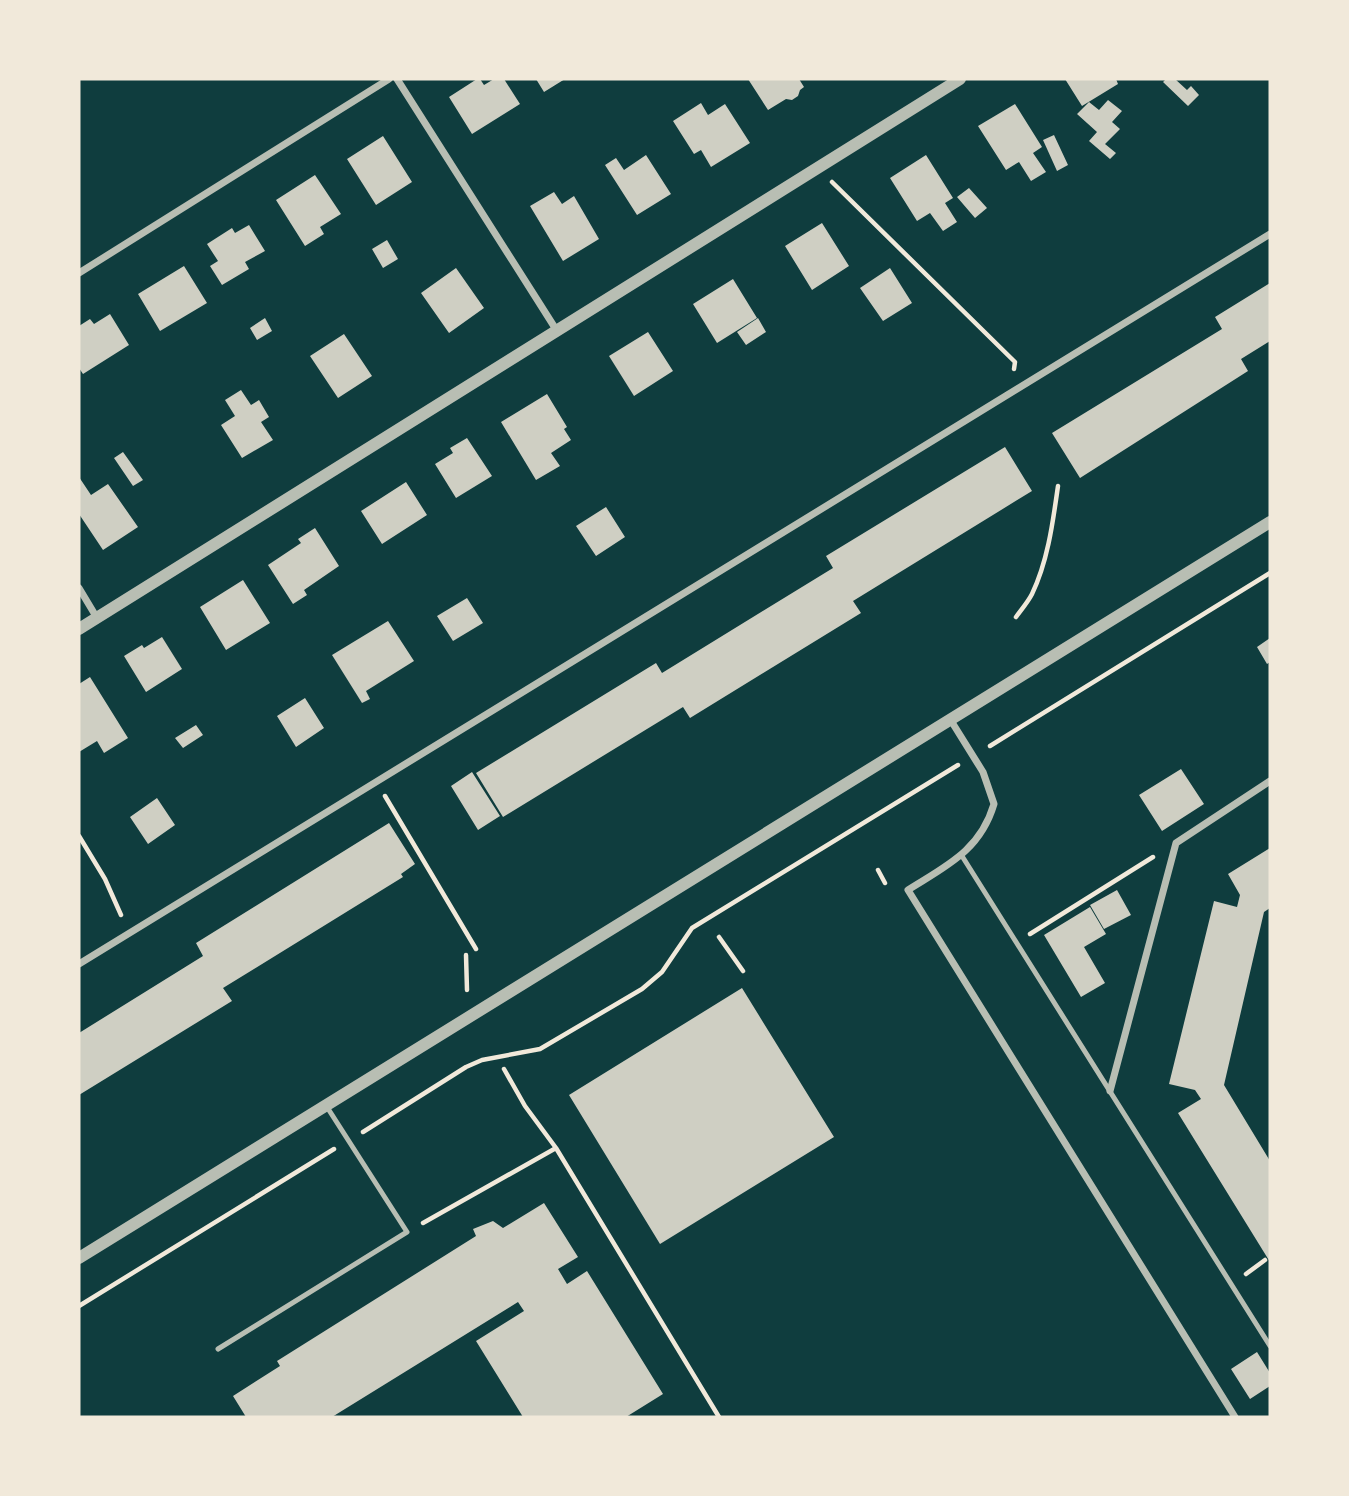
<svg xmlns="http://www.w3.org/2000/svg" width="1349" height="1496" viewBox="0 0 1349 1496" font-family="'IBM Plex Sans',sans-serif">
	<rect width="100%" height="100%" fill="#0f3d3e"/>
	<path fill="#cfcfc3" d="M477,79H480L484,85L494,79H504L520,104L472,134L449,97Z
		M536,79H565L544,92Z
		M748,79H799L804,87L800,90L798,96L792,100L786,99L768,110Z
		M1065,79H1116L1118,84L1082,106Z
		M1166,79H1175L1187,90L1191,86L1199,95L1188,106L1163,82Z
		M1108,100L1122,111L1112,122L1120,129L1105,144L1116,153L1110,159L1089,141L1097,132L1077,114L1089,102L1099,110Z
		M701,103L708,115L725,104L750,143L711,167L701,150L694,154L673,121Z
		M1015,104L1042,147L1033,153L1046,172L1031,181L1019,162L1006,170L978,126Z
		M1054,135L1068,165L1057,171L1043,140Z
		M383,136L412,182L376,205L347,159Z
		M646,155L671,194L637,215L605,165L616,158L624,170Z
		M926,155L953,198L945,203L957,222L943,231L930,213L917,221L890,178Z
		M315,175L341,214L320,227L324,234L305,246L276,200Z
		M969,188L987,208L975,218L957,197Z
		M554,192L562,204L574,196L599,239L563,261L530,206Z
		M822,223L849,266L812,290L785,246Z
		M249,225L265,251L245,262L249,269L222,285L210,266L218,261L207,244L232,228L235,233Z
		M387,240L398,259L383,268L372,249Z
		M184,266L207,303L160,331L138,294Z
		M456,268L484,308L449,333L421,293Z
		M890,268L912,303L883,321L860,288Z
		M733,279L757,318L717,343L693,304Z
		M1270,283V341L1241,359L1248,371L1080,478L1052,433L1222,329L1215,317Z
		M110,314L129,345L83,374L79,368V326L90,319L94,324Z
		M265,318L272,331L257,340L250,328Z
		M758,318L766,332L746,345L737,332Z
		M648,332L673,371L634,396L609,356Z
		M344,334L372,376L338,398L310,356Z
		M241,390L251,405L259,400L269,417L261,422L273,440L242,458L221,425L235,416L225,400Z
		M547,394L567,427L564,429L571,440L551,453L560,466L536,480L501,422Z
		M467,438L492,476L456,498L435,464L453,453L450,448Z
		M1005,447L1032,491L853,601L861,613L690,718L683,707L503,817L476,773L656,663L662,673L833,568L826,556Z
		M123,452L143,480L133,486L114,458Z
		M79,477L91,495L108,484L138,527L103,550L79,514Z
		M406,482L427,515L382,544L361,511Z
		M606,507L625,537L596,556L576,526Z
		M315,528L339,566L304,590L307,595L293,604L268,565L301,543L298,539Z
		M243,580L270,623L226,650L200,607Z
		M467,598L483,623L453,641L437,616Z
		M388,621L414,661L366,691L370,699L362,703L332,655Z
		M162,637L182,669L146,692L124,656L142,645L144,648Z
		M1270,638V662L1267,664L1257,647Z
		M90,677L128,738L104,753L97,741L79,752V684Z
		M305,698L324,728L296,747L277,716Z
		M196,725L203,735L183,748L175,738Z
		M1181,769L1204,804L1162,831L1139,795Z
		M472,772L500,816L478,830L451,786Z
		M157,798L175,825L148,844L130,817Z
		M389,823L415,864L401,874L403,877L223,988L232,1001L79,1095V1033L203,956L196,943Z
		M1270,848V908L1264,912L1224,1085L1270,1161V1262L1178,1113L1201,1099L1195,1090L1169,1084L1214,901L1237,907L1240,895L1228,874Z
		M1117,890L1131,915L1104,929L1090,905Z
		M1090,907L1106,934L1084,947L1105,983L1081,997L1044,935Z
		M742,988L834,1137L660,1244L569,1095Z
		M544,1203L578,1257L558,1269L567,1284L587,1271L663,1394L626,1417H523L476,1341L524,1311L518,1302L332,1417H246L233,1396L280,1366L277,1361L476,1236L473,1229L493,1221L503,1228Z
		M1257,1352L1270,1373V1386L1250,1399L1231,1369Z"/>
	<g fill="none" stroke-linecap="round" stroke-linejoin="round">
		<path stroke="#f1e9da" stroke-width="4.5" d="M832,182L1015,362L1014,369
			M1016,617C1021,610 1028,602 1032,594C1048,561 1053,521 1058,486
			M990,746L1270,573
			M385,796L476,949
			M79,836L105,879L121,915
			M878,870L885,883
			M1030,934L1153,857
			M719,937L743,971
			M466,955L467,990
			M504,1069L525,1106L556,1148L719,1417
			M363,1132L466,1067L482,1060L540,1049L642,989L662,972L692,928L958,765
			M423,1223L556,1148
			M1246,1274L1265,1260
			M79,1306L334,1149"/>
		<path stroke="#b8beb3" stroke-width="5" d="M962,856L1270,1346
			M218,1349L407,1232L327,1107"/>
		<path stroke="#b8beb3" stroke-width="7" d="M397,79L557,331
			M79,273L389,79
			M79,588L97,618
			M950,719L983,772L994,804C980,851 946,866 908,890L1235,1417
			M79,964L1270,234
			M1110,1091L1176,843L1270,781"/>
		<path stroke="#b8beb3" stroke-width="12" d="M79,629L960,79
			M79,1258L1270,522"/>
	</g>
	<rect width="1349" height="1496" fill="none" stroke="#f1e9da" stroke-width="161"/>
</svg>
